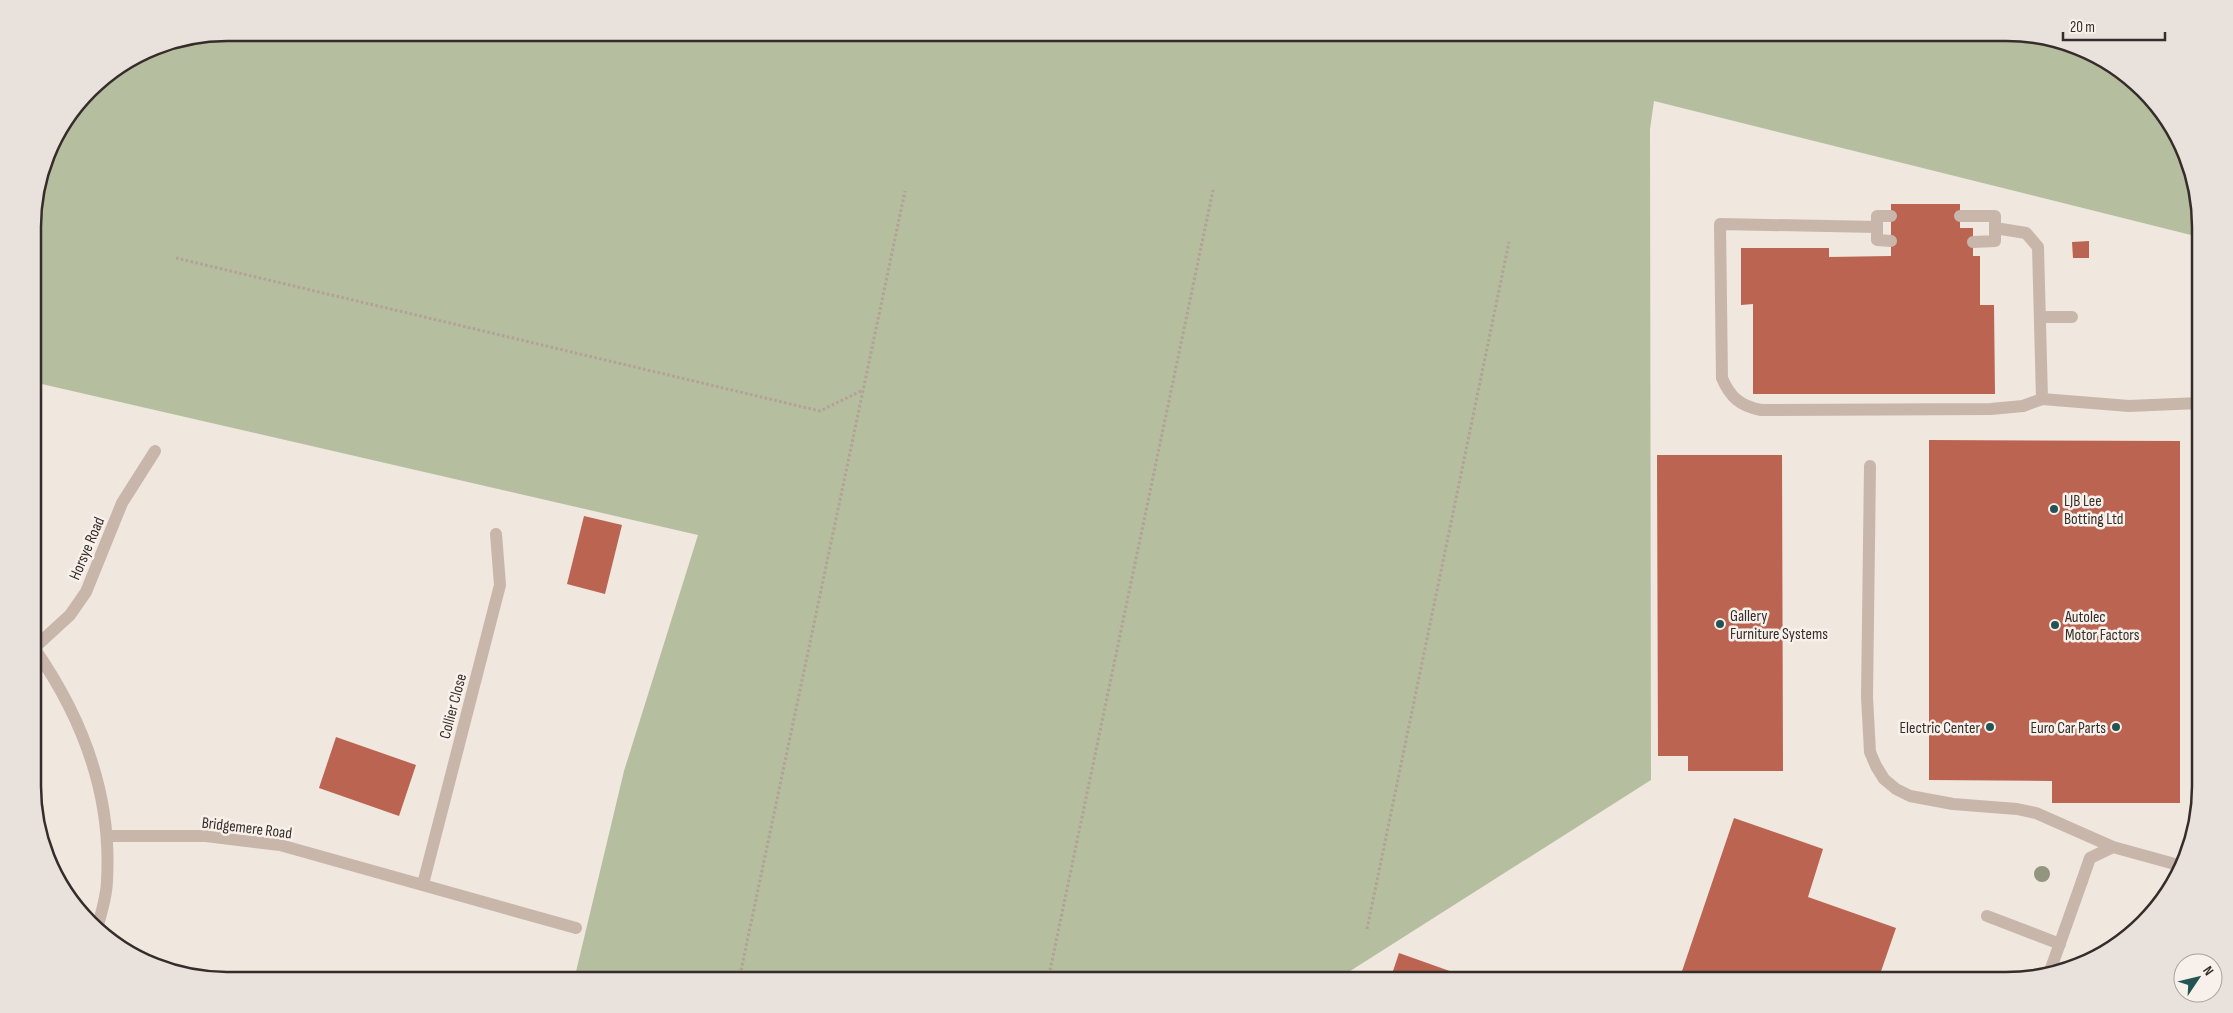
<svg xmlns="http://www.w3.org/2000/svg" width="2233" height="1013" viewBox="0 0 2233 1013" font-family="'Sofia Sans Condensed',sans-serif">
	<rect width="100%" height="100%" fill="#f0e7de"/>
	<path fill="#b6bea0" d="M227,33H2006C2027,37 2061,40 2081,48C2142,72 2191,138 2199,202C2200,213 2199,226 2199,237L1654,101L1650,129L1651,780L1336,980H574L624,771L698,535L33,382V214L53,141L99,81L153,47Z"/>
	<path fill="#bb6452" d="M1891,204H1960V228H1973V256H1980V305H1994L1995,394H1753V304L1741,305V248H1829V257L1891,256Z
		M2089,241V258H2073L2072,242Z
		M1929,440L2180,441V803H2052V781L1929,780Z
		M1657,455H1782L1783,771H1688V756H1658Z
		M584,516L622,525L605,594L567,584Z
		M336,737L416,765L399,816L319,788Z
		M1734,818L1823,849L1808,897L1896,928L1878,980H1679Z
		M1399,953L1475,980H1390Z"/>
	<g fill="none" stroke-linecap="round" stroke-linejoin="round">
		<path stroke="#b3a096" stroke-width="3" stroke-dasharray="2.5 2.5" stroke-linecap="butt" d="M176,258L820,411L863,390
			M1367,929L1509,242
			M739,980L905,191
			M1048,980L1213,190"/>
		<path stroke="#c8b6ab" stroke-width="12" d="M1960,216H1995V241L1973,242
			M1877,227L1720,224L1722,378C1730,397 1740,406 1761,410L1991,409L2023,406L2042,399
			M1995,228L2026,233L2038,247L2042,399L2129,406L2199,403
			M1891,241L1877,240V216H1891
			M2040,317H2072
			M1870,466L1867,697L1870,752L1876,766L1884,779L1896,789L1910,796L1953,804L2017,809L2036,813L2113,847
			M2082,881L2090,858L2113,847L2182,866
			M1987,916L2060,944"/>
		<path stroke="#c8b6ab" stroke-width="12" d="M107,836H206L280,845L576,928
			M423,884L500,585L496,534
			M97,929C101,913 107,896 107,880C112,794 83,718 34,648L70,615L86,592L122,503L155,451
			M2049,974L2082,881"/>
	</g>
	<circle fill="#94957e" cx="2042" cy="874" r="8"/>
	<g fill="#235454" stroke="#f8f1eb" stroke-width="2">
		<circle cx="2054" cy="509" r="5"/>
		<circle cx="1720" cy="624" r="5"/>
		<circle cx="2055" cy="625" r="5"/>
		<circle cx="1990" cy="727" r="5"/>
		<circle cx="2116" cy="727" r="5"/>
	</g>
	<g text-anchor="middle" stroke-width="5" stroke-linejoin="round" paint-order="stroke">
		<g font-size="16" fill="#362d2a" stroke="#f8f1eb" text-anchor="start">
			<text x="2064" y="506">LJB Lee<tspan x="2064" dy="18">Botting Ltd</tspan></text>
			<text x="1730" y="621">Gallery<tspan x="1730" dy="18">Furniture Systems</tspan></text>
			<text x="2065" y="622">Autolec<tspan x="2065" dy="18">Motor Factors</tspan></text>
			<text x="1980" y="733" text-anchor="end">Electric Center</text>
			<text x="2106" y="733" text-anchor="end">Euro Car Parts</text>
		</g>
		<g font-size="16" fill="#362d2a" stroke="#f8f1eb">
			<text transform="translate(86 548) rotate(-67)" y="6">Horsye Road</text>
			<text transform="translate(452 706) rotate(-75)" y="6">Collier Close</text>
			<text transform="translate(247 827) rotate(7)" y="6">Bridgemere Road</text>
		</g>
	</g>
	<path d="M0 0H2233V1013H0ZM227 41H2006A186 186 0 0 1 2192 227V786A186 186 0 0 1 2006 972H227A186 186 0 0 1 41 786V227A186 186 0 0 1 227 41Z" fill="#e8e1dc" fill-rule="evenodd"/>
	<path fill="none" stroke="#362d2a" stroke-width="2.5" d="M227 41H2006A186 186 0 0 1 2192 227V786A186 186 0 0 1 2006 972H227A186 186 0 0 1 41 786V227A186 186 0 0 1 227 41Z"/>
	<g transform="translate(2198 978) rotate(55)"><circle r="24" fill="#f8f1eb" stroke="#aaa39e"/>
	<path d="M0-4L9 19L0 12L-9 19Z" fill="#235454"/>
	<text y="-8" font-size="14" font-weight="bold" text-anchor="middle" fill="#362d2a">N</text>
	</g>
	<path d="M2063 32v8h102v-8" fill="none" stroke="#362d2a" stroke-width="2.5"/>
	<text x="2070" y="32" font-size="15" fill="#362d2a" stroke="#f8f1eb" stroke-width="4" paint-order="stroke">20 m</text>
</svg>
